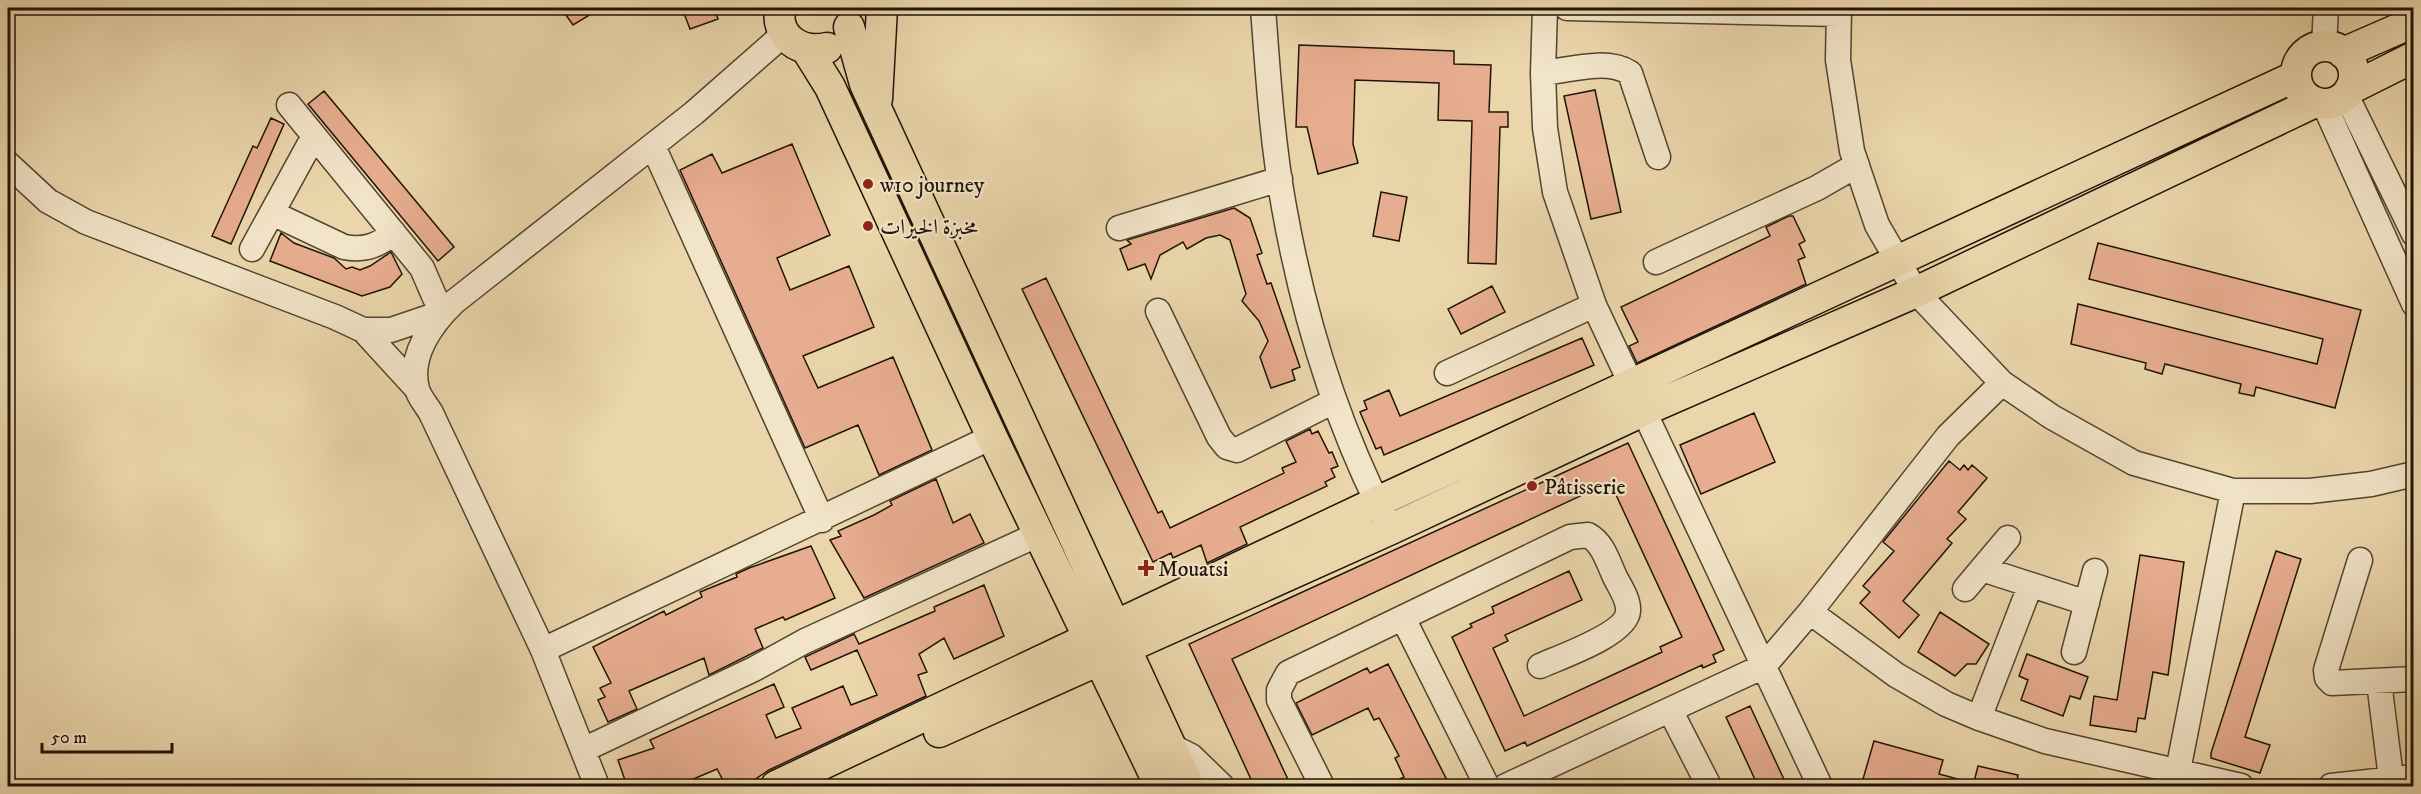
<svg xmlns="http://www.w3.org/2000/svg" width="2421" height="794" viewBox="0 0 2421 794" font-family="'IM FELL DW Pica',Amiri,serif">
	<rect width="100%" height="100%" fill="#ebd6ab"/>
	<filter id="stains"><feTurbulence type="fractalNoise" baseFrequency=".00333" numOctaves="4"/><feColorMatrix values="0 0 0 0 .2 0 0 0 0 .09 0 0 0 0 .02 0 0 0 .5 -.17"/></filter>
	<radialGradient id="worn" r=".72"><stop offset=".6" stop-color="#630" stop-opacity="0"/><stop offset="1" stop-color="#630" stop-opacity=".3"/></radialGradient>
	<path fill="#e7ad90" stroke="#1f1407" stroke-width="1.5" d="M561,8H601L573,25Z
		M682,8H714L718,19L690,29Z
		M1299,45L1454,51V64L1491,65L1489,112H1508V127H1500L1496,264L1468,263L1472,121L1438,120L1439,83L1355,80L1353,144L1358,163L1318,174L1307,127H1296Z
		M1595,90L1621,212L1591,219L1564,96Z
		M324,91L454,247L438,261L308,104Z
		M271,118L284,124L231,244L212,236L253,146L257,148Z
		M792,144L830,235L777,258L790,290L849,266L874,327L803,356L818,388L893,357L932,450L879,475L858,425L805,448L680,170L712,154L722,173Z
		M1381,192L1407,197L1399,241L1373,236Z
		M1234,208L1250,218L1262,253L1257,255L1267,284L1271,283L1300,367L1292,370L1295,380L1271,388L1260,357L1268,341L1259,321L1242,301L1246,294L1230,240L1220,235L1206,238L1187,249L1183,242L1160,255L1151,279L1145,264L1128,270L1120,249L1131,244L1127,240Z
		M1789,216H1793L1805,241L1799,244L1805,257L1798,260L1806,284L1637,363L1629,346L1638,342L1621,307L1770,236L1766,227Z
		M281,233L294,243L334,258L346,269L352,267L360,270L370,266L391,252L402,274L390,287L362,296L270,261Z
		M2098,243L2361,310L2335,408L2256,387L2254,396L2239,393L2241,384L2165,364L2162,374L2145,369L2146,363L2071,344L2078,304L2317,364L2323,339L2089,279Z
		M1046,278L1158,513L1162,511L1170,528L1284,473L1282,468L1296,462L1286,441L1310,429L1312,434L1318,431L1329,453L1332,452L1338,466L1331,469L1335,477L1325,482L1327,486L1240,527L1247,544L1207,563L1201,545L1173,558L1171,553L1153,562L1022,289Z
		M1492,286L1505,312L1461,334L1448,309Z
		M1582,338L1594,365L1384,455L1381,447L1376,449L1360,412L1367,409L1364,401L1389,390L1400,416Z
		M1754,413L1775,462L1701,494L1680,445Z
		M1628,443L1724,650L1713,655L1716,662L1703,668L1702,665L1527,746L1525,742L1505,751L1452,637L1472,627L1470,624L1494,613L1492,607L1569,571L1582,600L1505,635L1508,641L1493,648L1524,716L1662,652L1660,647L1682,637L1610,482L1232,659L1291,786H1254L1189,644Z
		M1949,461L1960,470L1964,465L1968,470L1972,465L1987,478L1958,512L1966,519L1947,539L1952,543L1903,601L1919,615L1899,638L1860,603L1870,592L1863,586L1894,551L1883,542Z
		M936,479L953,523L970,514L984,543L864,598L830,540L841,536L838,531L874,515L892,505L890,501Z
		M811,546L835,598L785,620L783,617L755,629L763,648L709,675L704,658L629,691L637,709L608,722L598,700L605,697L600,688L611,683L593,647L664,611L666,615L702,597L700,592L737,577L736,574L749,568Z
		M2276,551L2301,559L2245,737L2270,745L2260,773L2211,758V753Z
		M2140,555L2184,562L2168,675L2153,672L2145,719L2138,718L2136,732L2090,725L2094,696L2117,700Z
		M984,585L1004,636L954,659L944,638L919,654L927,672L918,675L926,696L769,770L754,780L757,786H726L717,769L677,786H627L618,760L654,748L650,740L774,684L784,707L766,715L776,738L801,728L792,708L843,686L851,705L877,695L857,650L811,670L805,657L854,634L859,644L935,611L934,607Z
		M1940,612L1989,644L1976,664H1967L1955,676L1918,652Z
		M2027,654L2088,677L2080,699L2070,696L2063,716L2021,700L2028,680L2019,676Z
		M1388,664L1450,786H1385L1404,777L1395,758L1399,756L1379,718L1374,720L1368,708L1312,735L1296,703L1367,668L1370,673Z
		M1750,706L1787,786H1758L1726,717Z
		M1874,741L1943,760L1939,774L1969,782L1968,786H1861Z
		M1978,766L2018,775L2016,786H1973Z"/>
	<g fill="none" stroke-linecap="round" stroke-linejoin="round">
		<g stroke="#524430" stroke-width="27">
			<path id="minor" d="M1263,8C1268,74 1272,141 1284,207C1303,314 1335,420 1385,518
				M1545,8L1543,73L1545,128L1555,192L1594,305L1820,786
				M1567,8L1839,14
				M1839,8L1838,60L1852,151L1877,225L1916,292L2002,383L2052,417L2134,463L2233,491H2310L2371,484L2414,474
				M2324,46L2326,8
				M1543,73C1569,70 1607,58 1630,73L1658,157
				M2346,95L2414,234
				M2324,104L2414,304
				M289,105L422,268L435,298L444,312L391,330H363
				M653,146L822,520
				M8,164L48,201L86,222L335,317L363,330L417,389
				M272,213L344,247C364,251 379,246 393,232
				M1119,228L1280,179
				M252,249L314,136
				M1656,262L1817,188L1857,165
				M1158,311L1219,437L1227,447L1237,450L1334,401
				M1447,373L1594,305
				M2360,560L2326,670L2327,678L2332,683L2414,679
				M1982,569L2087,603
				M1965,589L2008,538
				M1810,612L1896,675L1946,704L1979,718L2045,741L2241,786
				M1403,618L1487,786
				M543,650L992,437
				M2074,652L2095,571
				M2379,682L2392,786
				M1670,710L1709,786
				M1979,718L2030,586
				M1169,745L1191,756L1222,786
				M583,750L754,669L805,641L1039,534
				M597,786L543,650L431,413C427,406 419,397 417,389C408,356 432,323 454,302L694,113L784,34
				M1322,786L1279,700V690L1288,673L1570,537L1588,535C1603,543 1608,562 1615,577C1620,587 1629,600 1628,611C1627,634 1560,657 1540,666
				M1506,786L1764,666L1810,612L1948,436L2002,383
				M2175,786L2233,491
				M2331,786L2414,777"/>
		</g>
		<g stroke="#1f1407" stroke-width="33">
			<path id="major" d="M780,8C775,37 800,54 827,48
				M849,27L865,84L1189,786
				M2296 75a29 29 0 1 1 58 0a29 29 0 1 1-58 0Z
				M807,50L830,87L992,437L1160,786
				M2343,53L2414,22
				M2350,89L2414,57
				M877,99L882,8
				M939,732L1391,529L1643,411L1916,292L2315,102
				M776,786L1377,502L2296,76"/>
		</g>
		<use href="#minor" stroke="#f2e4c8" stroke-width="24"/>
		<use href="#major" stroke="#ebd6ab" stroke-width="30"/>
	</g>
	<g fill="#8f2418" stroke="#f2e4c8" stroke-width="2">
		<circle cx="868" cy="184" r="6"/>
		<circle cx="868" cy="226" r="6"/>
		<circle cx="1532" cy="486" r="6"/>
		<path d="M1143 559h6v6h6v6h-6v6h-6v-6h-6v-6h6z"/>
	</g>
	<g text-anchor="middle" stroke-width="4.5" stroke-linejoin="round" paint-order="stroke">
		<g font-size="22" fill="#1f1407" stroke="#f2e4c8" text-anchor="start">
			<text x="880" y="192">w10 journey</text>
			<text x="880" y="234">مخبزة الخيرات</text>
			<text x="1544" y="494">Pâtisserie</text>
			<text x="1158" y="576">Mouatsi</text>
		</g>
	</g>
	<rect width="2421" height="794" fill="none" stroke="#ebd6ab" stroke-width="30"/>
	<rect x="9" y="9" width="2403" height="776" fill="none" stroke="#1f1407" stroke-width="3"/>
	<rect x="15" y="15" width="2391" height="764" fill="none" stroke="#1f1407" stroke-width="1.5"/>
	<path d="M42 743v9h130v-9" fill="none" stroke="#1f1407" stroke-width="3"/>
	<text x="51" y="743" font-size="18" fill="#1f1407" stroke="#f2e4c8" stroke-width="4.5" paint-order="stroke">50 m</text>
	<rect width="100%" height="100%" filter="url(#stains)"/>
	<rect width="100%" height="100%" fill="url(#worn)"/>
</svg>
